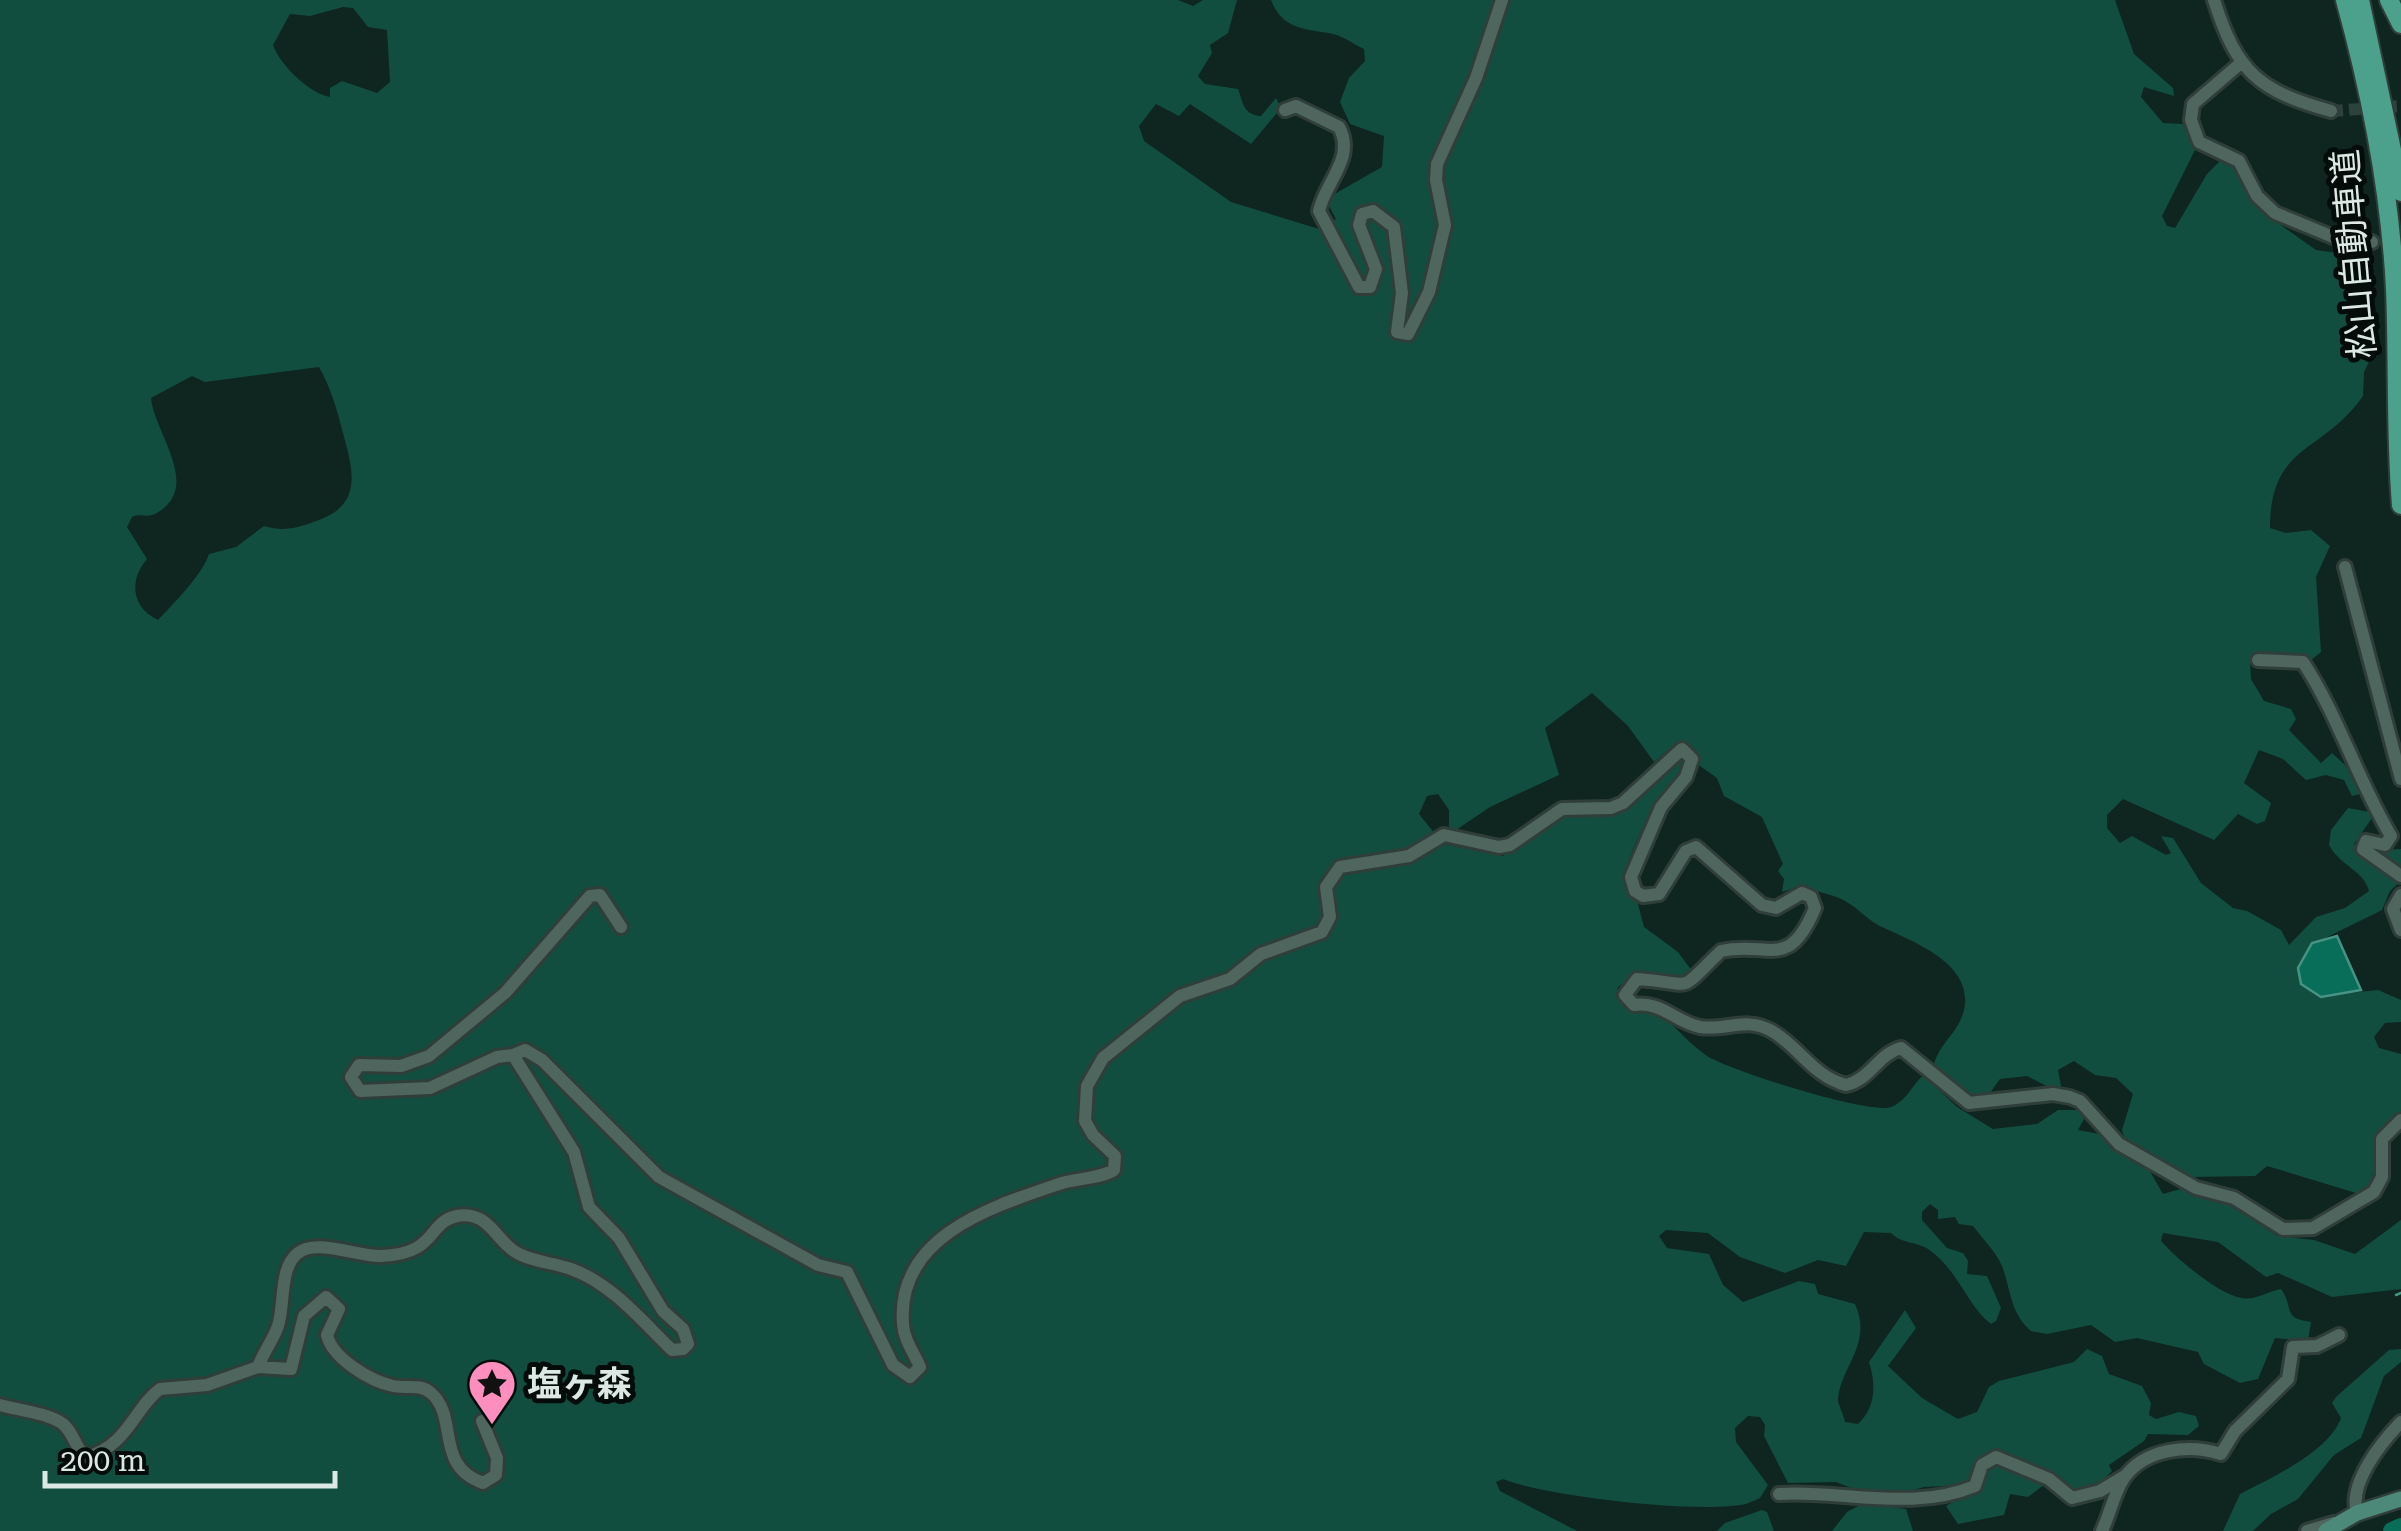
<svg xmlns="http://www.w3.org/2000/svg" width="2401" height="1531" viewBox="0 0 2401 1531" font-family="'Roboto Serif','Noto Sans JP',serif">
	<rect width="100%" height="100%" fill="#0f251f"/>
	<path fill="#114e40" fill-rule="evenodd" d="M0,0H1178L1193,6L1203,0H1237L1228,33L1210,45L1212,53L1198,76L1205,84L1238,89C1243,102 1243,115 1261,116L1276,98L1281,108L1251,144L1190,104L1179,116L1156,104L1139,126L1144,141L1231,202L1319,229L1336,219L1328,204L1331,196L1382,167L1384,136L1350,124L1340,102L1349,78L1365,61L1364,49C1355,45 1343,36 1333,34C1307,29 1282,30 1271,0H2115L2134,54L2173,88L2174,96L2144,87L2141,97L2163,123L2183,124L2196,148L2162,216L2167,226L2175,228L2207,174L2222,159L2239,171L2254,201L2272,219L2316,250L2338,253L2357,263L2371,284L2365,321L2379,343L2364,372L2363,396C2323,454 2270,443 2270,528L2286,533L2311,530L2330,546L2316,577L2321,652L2311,660L2258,652L2250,661L2251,679L2264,701L2291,709L2296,719L2289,730L2321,763L2332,753L2346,766L2360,794L2352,796L2344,780L2326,775L2306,780L2283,759L2259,750L2244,783L2271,803L2265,821L2257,824L2238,814L2214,840L2123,799L2107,815V828L2120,843L2132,836L2166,855L2171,853L2161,836L2173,838L2201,883L2233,908L2247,911L2281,930L2289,945L2316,917L2345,908L2369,891C2364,870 2341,867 2329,845L2331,830L2348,808L2370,812L2372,818L2354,844L2364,859L2378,850L2401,849V881L2390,891L2382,910C2357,923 2333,933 2309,947L2298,968L2301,984L2329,995L2378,990L2401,1000V1022L2385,1023L2374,1037L2379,1048L2401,1054V1114L2375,1146L2372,1184L2356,1193L2267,1166L2255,1176L2191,1177L2125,1140L2122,1130L2133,1094L2116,1078L2095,1075L2074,1061L2058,1070L2061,1086L2054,1090L2027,1076L2000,1079L1987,1097C1963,1099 1948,1082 1934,1064C1941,1040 1962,1031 1965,1004C1969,960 1908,940 1878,925C1864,917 1854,904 1839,898C1826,893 1816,892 1803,885L1782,892L1784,879L1778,871L1783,864L1762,817L1724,796L1717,778L1700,766L1690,746L1676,743L1654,762L1628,726L1592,693L1545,728L1559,775L1490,807L1456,830L1449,827V810L1438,794L1427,796L1419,814L1443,844L1503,856L1565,817L1623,812L1661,780L1679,757L1686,756C1684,778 1668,788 1656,805C1642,827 1628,856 1623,882L1638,904L1644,927L1678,952L1692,971L1686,979L1637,973L1618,987L1616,996C1630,1014 1641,1011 1661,1014C1676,1028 1690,1044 1707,1056C1729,1070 1869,1115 1891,1107C1905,1102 1913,1085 1923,1075L1957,1107L1993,1129L2037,1124L2058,1110H2078L2084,1119L2078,1130L2099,1134L2148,1168L2163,1194L2184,1188L2224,1200L2277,1236L2314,1240L2355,1254L2401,1220V1289L2332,1297L2278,1273L2266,1277L2218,1242L2163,1233L2161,1241C2177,1259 2217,1293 2241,1298C2255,1301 2268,1291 2281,1289C2295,1309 2281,1318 2311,1322L2308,1341L2275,1338L2258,1379L2240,1383L2204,1364L2198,1352L2137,1338L2115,1342L2091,1325L2047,1334L2031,1331C2010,1313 2011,1290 2002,1266C1996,1252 1982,1238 1973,1226L1959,1224L1955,1217L1938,1219V1210L1930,1204L1922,1212V1220L1947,1248L1963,1253L1968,1261L1967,1274L1987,1276L2001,1308L1996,1321L1991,1324C1968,1307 1957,1268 1928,1249C1915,1241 1902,1244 1891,1233L1864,1232L1846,1266L1818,1260L1785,1273L1740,1257L1708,1233L1666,1230L1659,1236L1667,1248L1709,1254L1723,1285L1743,1302L1799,1281L1815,1284L1818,1294L1855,1304C1873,1344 1841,1366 1838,1399C1838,1405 1844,1415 1845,1422L1858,1424C1876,1407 1876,1384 1869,1362L1905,1310L1916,1328L1888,1366L1922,1398L1958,1419L1977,1412L1989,1387L1999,1381L2074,1362L2087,1349L2102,1356L2109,1374L2142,1386L2151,1403L2149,1415L2156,1419L2179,1412L2196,1416L2199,1426L2188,1435L2148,1434L2144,1441L2109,1465L2112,1471L2094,1489L2072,1491L2053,1478L2028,1497L2010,1494L2004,1515L1958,1524L1946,1506L1962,1496V1485L1924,1487L1899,1494L1859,1491L1836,1482L1788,1483L1764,1436L1765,1425L1760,1417L1748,1416L1735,1428L1736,1442L1768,1485L1760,1498L1746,1504C1699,1514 1547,1497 1503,1479L1496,1482L1500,1491L1577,1531H0ZM343,7L353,8L368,27L387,30L390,82L377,93L342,81L330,88V97C309,93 280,65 273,45L290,14L310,16ZM319,367C331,388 337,410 343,433C353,470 364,505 316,521C297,528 283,532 264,526L236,547L209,554C202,575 175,602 158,620C131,607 129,580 147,559L127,527L132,517C141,513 146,518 155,514C204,488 154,433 151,398L192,376L205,382Z
		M2401,1349V1362L2384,1376L2361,1438L2334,1455L2298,1499L2271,1514L2253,1531H2223L2240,1494C2269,1479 2329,1452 2341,1418L2332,1403L2336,1397L2389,1350Z
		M1864,1503L1906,1509L1913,1531H1832L1847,1512Z
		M1762,1510L1767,1512L1774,1531H1717L1725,1523Z"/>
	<path fill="#086e5a" stroke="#479383" stroke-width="2.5" d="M2337,936L2361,990L2321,997L2301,984L2298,968L2312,943Z"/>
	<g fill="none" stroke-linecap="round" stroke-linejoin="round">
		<path stroke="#479383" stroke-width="2.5" d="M2396,1295L2401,1293"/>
		<path stroke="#086e5a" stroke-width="18" d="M2392,1531L2401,1527"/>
		<path stroke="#2e423d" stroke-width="12" stroke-dasharray="12 6" stroke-linecap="butt" d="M2331,111L2401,106"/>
		<g stroke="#303e39" stroke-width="18">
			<path id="minor" d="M2214,0C2237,73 2259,91 2331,111
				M2242,62L2193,104L2191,120L2199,142L2239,161L2257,196L2275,213L2338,239L2372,242
				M1285,110L1296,106L1339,127C1356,158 1325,182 1319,211L1359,287H1370L1376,269L1359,225L1362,214L1373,211L1394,227L1402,293L1397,332L1408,334L1429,292L1445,225L1436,180L1437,164L1476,78L1502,0
				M2345,567L2401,779
				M2258,660L2303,662C2339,717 2357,779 2391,836L2385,845L2366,841L2363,849L2401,876
				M2401,895L2393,909L2401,930
				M513,1055L497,1057L430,1088L360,1091L351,1077L359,1065L401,1066L429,1056L505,993L590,896L600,895L621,927
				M258,1367L291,1369L304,1316L326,1297L339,1309L327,1335C332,1358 370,1381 393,1386C406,1389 420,1383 431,1393C459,1417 434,1466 483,1483L496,1475L497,1458L482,1421
				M0,1405C18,1410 48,1413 63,1424C74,1433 75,1448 86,1457C128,1446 134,1408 160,1389L207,1385L258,1367C263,1353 273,1340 278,1326C285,1305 279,1267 298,1253C317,1238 358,1257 381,1256C438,1254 427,1222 457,1216C490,1210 496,1243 519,1254C535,1262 554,1263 571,1269C611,1283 642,1321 672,1350L683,1349L688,1344L683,1329L663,1311L619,1238L589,1207L574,1152L513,1055L525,1050L542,1060L659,1177L818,1265L847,1272L893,1365L910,1377L920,1367C914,1353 904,1340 903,1324C896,1235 994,1206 1062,1183C1079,1178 1099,1179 1114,1170L1115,1156L1093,1135L1085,1121L1087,1086L1103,1058L1180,996L1230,979L1261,954L1322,932L1330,917L1326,887L1340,867L1409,856L1444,835L1499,847L1510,845L1562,809L1611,808L1623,803L1682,749L1692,759L1686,777L1661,807L1631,877L1635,891L1643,896L1659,894L1686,851L1696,847L1762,905L1776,908L1802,893L1811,897L1815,908C1788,973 1768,940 1721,951C1674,996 1699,983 1637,979L1625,995L1634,1005C1662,1001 1675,1022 1700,1027C1725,1031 1745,1017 1770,1030C1798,1045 1812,1076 1846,1085C1870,1080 1878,1054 1901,1048L1969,1103L2053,1094L2070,1097L2080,1101L2119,1144L2196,1188L2234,1198L2283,1229L2313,1228L2374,1192L2382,1177V1139L2401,1120
				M1779,1494C1843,1490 1913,1512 1975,1486L1982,1465L1996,1457L2049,1479L2072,1498L2100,1491L2125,1476
				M2357,1513C2348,1483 2382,1442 2401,1422
				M2102,1531C2110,1514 2114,1493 2124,1478C2145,1448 2190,1444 2221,1454L2235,1431L2288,1379L2293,1347L2317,1346L2339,1335
				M2307,1531L2334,1523"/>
		</g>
		<g stroke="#303e39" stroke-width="20">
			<path id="major" d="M2326,1531L2357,1513L2401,1499"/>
		</g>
		<g stroke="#303e39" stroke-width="22">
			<path id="highway" d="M2345,0C2371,94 2390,191 2395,289C2398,361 2395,433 2401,505
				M2360,0L2401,192
				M2389,0L2401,24"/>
		</g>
		<use href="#minor" stroke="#4e665e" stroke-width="12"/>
		<use href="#major" stroke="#4c8979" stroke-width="15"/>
		<use href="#highway" stroke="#4ba18b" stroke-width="18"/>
	</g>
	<defs>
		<g id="sight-pin" transform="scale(2.5)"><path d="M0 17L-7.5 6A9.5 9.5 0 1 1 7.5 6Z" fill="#fe8ebd" stroke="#040c0a"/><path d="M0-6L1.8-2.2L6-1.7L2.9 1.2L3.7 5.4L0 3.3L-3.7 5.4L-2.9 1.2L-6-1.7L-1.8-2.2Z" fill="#111"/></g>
	</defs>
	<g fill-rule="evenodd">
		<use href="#sight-pin" x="492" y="1384"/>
	</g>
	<g text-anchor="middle" stroke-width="10" stroke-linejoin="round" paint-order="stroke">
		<g font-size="35" fill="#dbe8e4" stroke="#040c0a">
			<text transform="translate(2354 254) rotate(-95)" y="12">松山自動車道</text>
		</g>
		<g font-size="35" font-weight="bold" fill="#dbe8e4" stroke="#040c0a" text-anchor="start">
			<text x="527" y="1396">塩ヶ森</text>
		</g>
	</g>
	<path d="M45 1471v15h290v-15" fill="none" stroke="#dbe8e4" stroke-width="5"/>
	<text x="60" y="1471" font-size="30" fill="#dbe8e4" stroke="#040c0a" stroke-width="8" paint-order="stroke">200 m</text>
</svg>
